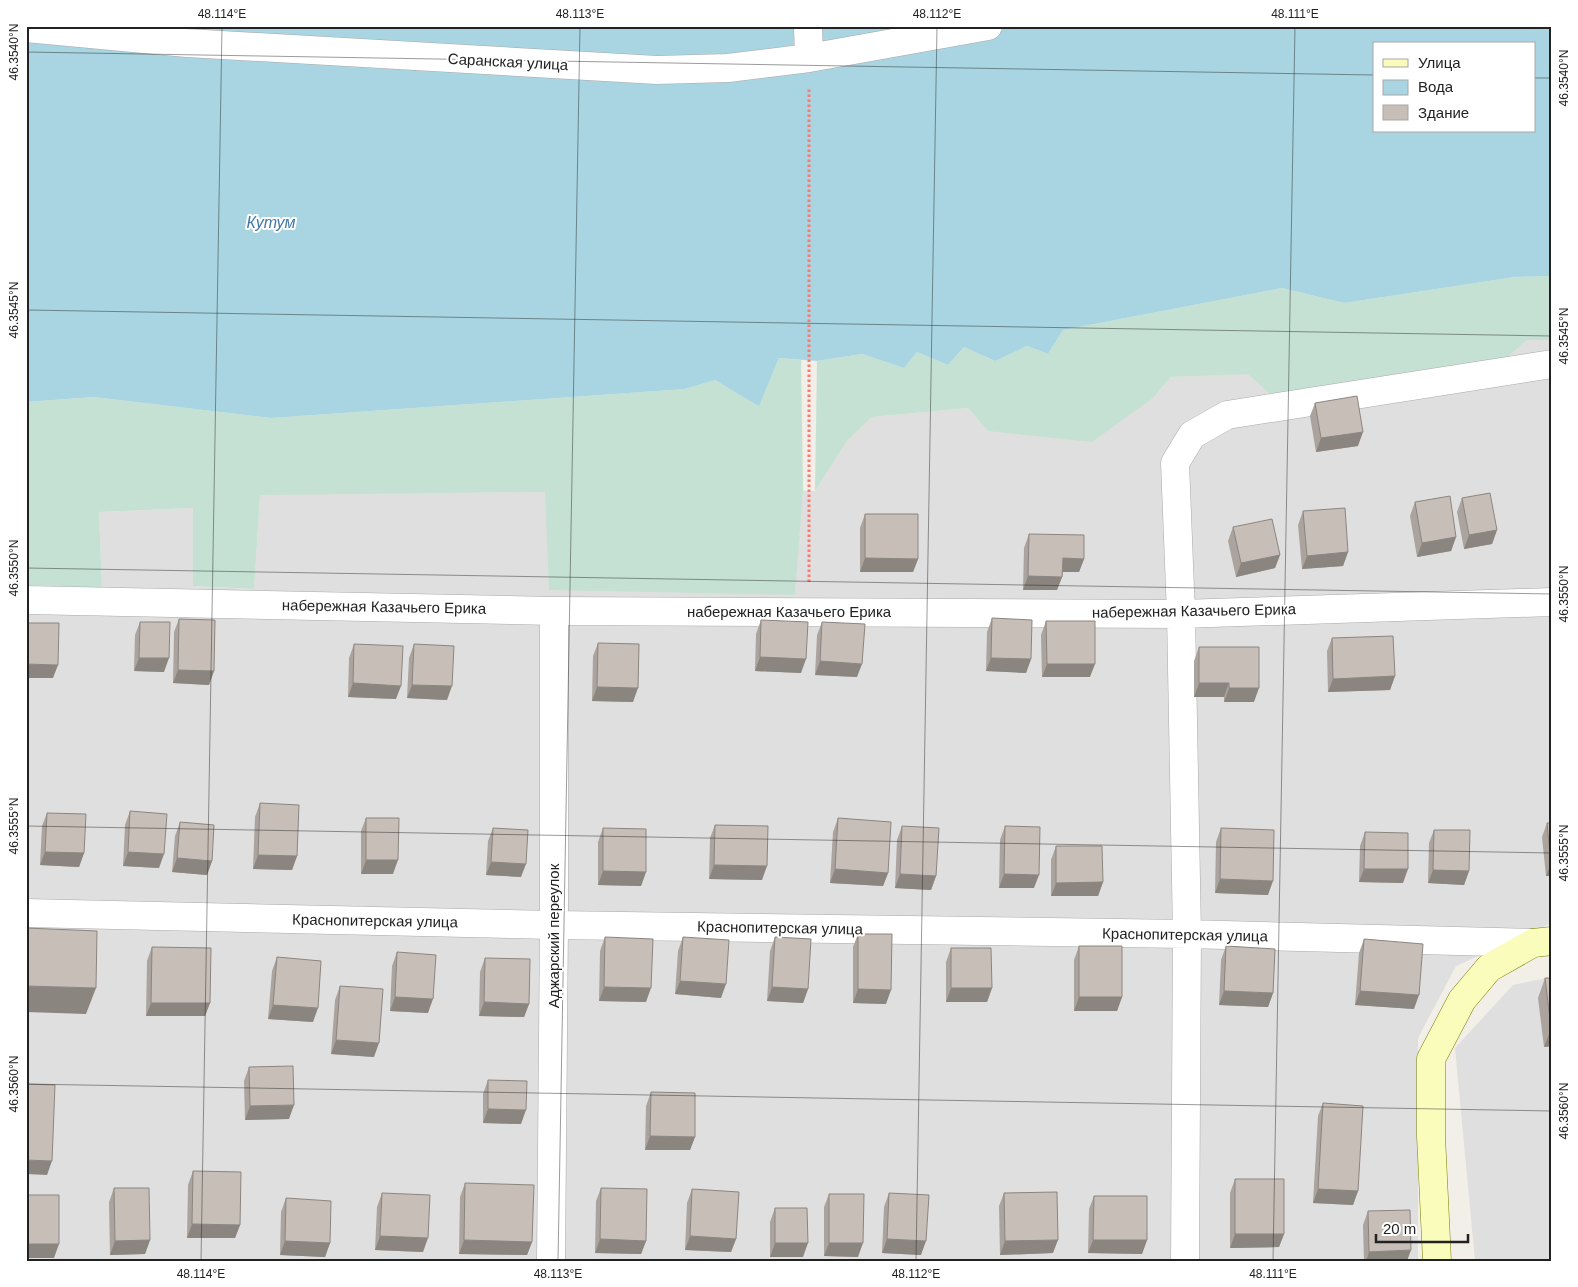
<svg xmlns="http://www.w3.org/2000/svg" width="1578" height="1287" viewBox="0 0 1578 1287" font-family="Arial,sans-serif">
	<rect width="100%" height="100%" fill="#f2eee8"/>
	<path fill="#e0dfdf" d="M1527,340H1552V923L1456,966L1418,1038V1261H26V585L102,588L99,512L193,508V586L254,589L260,494L545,492L794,595L803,491H815L847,441L872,417L968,408L988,431L1153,398L1171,377L1503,361Z
		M1552,977V1261H1475L1455,1048L1513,985Z"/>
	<path fill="#c5e1d3" d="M1552,276V340H1527L1503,361L1273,397L1248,374L1171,377L1153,398L1092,442L988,431L968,408L872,417L847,441L815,491L817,361L862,354L904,368L917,352L948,365L964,347L995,361L1027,346L1048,354L1063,330L1282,288L1344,303L1515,277Z
		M779,358L801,360L803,491L795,595L549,590L545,492L260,495L254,589L193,586V508L99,512L102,588L26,585V402L94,397L271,418L685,389L715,380L759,405Z"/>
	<path fill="#a8d5e1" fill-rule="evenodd" d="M26,26H1552V276L1515,277L1344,303L1282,288L1063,330L1048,354L1027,346L995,361L964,347L948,365L917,352L904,368L862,354L817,361L779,358L759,406L715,380L685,389L271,418L94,397L26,402ZM1374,44H1534V131H1374Z"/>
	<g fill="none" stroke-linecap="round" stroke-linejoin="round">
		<g stroke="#a9a9a9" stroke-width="29">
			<path id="minor" d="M808,26L809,58
				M26,28L187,43L657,70L728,68L809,58L988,26
				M26,600L554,611L1181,614L1552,602
				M26,913L554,925L1187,934L1533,943
				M551,1261L554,925V611
				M1185,1261L1187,934L1181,614L1175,463L1192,435L1227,415L1552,364"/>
		</g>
		<g stroke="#768001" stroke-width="29">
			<path id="secondary" d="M1437,1261L1431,1136V1059L1462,1000L1489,968L1533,943L1552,941"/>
		</g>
		<path stroke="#ff786d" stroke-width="3" stroke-dasharray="2.5 2.5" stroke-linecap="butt" d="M809,582V88"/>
		<use href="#minor" stroke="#fff" stroke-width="28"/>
		<use href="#secondary" stroke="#fafcbc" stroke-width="28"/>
	</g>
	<path fill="#aba39d" d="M1315,403L1358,446L1316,452L1310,416Z
		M1462,498L1497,530L1492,544L1464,549L1457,512Z
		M1415,502L1456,537L1451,551L1417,557L1410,516Z
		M1303,511L1348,552L1343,566L1302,569L1298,525Z
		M865,514L918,559L913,572H860V528Z
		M1233,527L1280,555L1275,568L1236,577L1228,541Z
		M1029,534L1084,559L1079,572H1063L1062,577L1057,590H1023L1024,548Z
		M992,618L1031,659L1026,673L986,671L987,632Z
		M179,619L214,671L209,685L173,683L174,632Z
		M761,620L801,673L755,671L756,634Z
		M1046,621L1090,677H1042L1041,635Z
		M140,622L164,672L134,671L135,635Z
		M822,622L857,677L815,675L817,635Z
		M1332,638L1395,676L1390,690L1328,692L1327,651Z
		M598,643L633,702L592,701L593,656Z
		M354,644L396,699L348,697L349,658Z
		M414,644L447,700L407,698L409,658Z
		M1199,647L1254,702H1224V697H1194V661Z
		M260,803L297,856L292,870L253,869L255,817Z
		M130,811L159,868L123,866L125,825Z
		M47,813L84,853L79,867L40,865L42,826Z
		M366,818L393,874H361V831Z
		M838,818L888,873L883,886L830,883L833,832Z
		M180,822L212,861L207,875L172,872L175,836Z
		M1547,823H1552V876H1546L1542,837Z
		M715,825L762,880L709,879L710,838Z
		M902,826L936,876L931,890L895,888L897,840Z
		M1005,826L1034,888H999L1000,840Z
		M493,828L521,877L486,875L488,841Z
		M603,828L646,872L641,886L598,885V842Z
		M1221,828L1268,895L1215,893L1216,842Z
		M1434,830L1469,871L1464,885L1428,883L1429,843Z
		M1365,832L1403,883L1359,882L1360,846Z
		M1056,846L1103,882L1098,896H1051V860Z
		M858,934L886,1004L853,1003V947Z
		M605,937L646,1002L599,1001L600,951Z
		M683,937L721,998L675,994L678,951Z
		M775,937L808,989L803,1003L767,1001L770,951Z
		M1364,939L1414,1009L1355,1005L1359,953Z
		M1079,946L1122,997L1117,1011H1074V960Z
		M1226,946L1273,993L1268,1007L1219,1005L1221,960Z
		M152,947L210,1003L205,1016H146L147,961Z
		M951,948L992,988L987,1002H946V962Z
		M397,952L428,1013L390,1011L392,966Z
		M277,957L313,1022L268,1019L272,971Z
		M485,958L529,1004L524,1017L479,1016L480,972Z
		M1545,978H1552V1046L1544,1047L1538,998Z
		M340,986L374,1057L331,1054L335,1000Z
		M249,1067L289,1119L245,1120L244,1081Z
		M488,1080L521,1124L483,1123V1094Z
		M651,1092L695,1137L690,1150H645L646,1106Z
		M1323,1103L1358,1191L1353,1205L1313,1203L1318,1116Z
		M193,1171L240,1225L235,1238H187L188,1185Z
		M1235,1179L1284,1234L1279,1247L1230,1248V1193Z
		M465,1183L532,1242L527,1255L459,1254L460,1197Z
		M114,1188L150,1240L145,1254L110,1255L109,1202Z
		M601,1188L646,1241L641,1254L595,1253L596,1201Z
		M692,1189L736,1239L731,1252L685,1250L687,1203Z
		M382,1193L423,1252L375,1250L377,1207Z
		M889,1193L921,1255L882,1253L884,1207Z
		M1004,1193L1053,1253L1000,1255L999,1206Z
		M829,1194L858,1257L824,1256V1207Z
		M27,1195L54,1258H26V1198Z
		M1094,1196L1147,1240L1142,1254L1088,1253L1089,1209Z
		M286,1198L330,1243L325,1257L280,1255L281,1212Z
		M775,1208L803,1257H770V1222Z
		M1368,1211L1407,1261H1364L1363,1225Z"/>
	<path fill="#8b8580" d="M1363,432L1358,446L1316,452L1321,438Z
		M1497,530L1492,544L1464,549L1469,535Z
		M1456,537L1451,551L1417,557L1422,543Z
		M1348,552L1343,566L1302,569L1307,556Z
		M1280,555L1275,568L1236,577L1241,563Z
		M865,558L918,559L913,572H860Z
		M1063,558L1084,559L1079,572H1058Z
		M1028,576L1062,577L1057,590H1023Z
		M760,657L806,659L801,673L755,671Z
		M139,658H169L164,672L134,671Z
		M991,658L1031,659L1026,673L986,671Z
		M820,661L862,664L857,677L815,675Z
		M26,664L58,665L53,678H26Z
		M1047,664H1095L1090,677H1042Z
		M178,670L214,671L209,685L173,683Z
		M1395,676L1390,690L1328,692L1333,679Z
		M353,683L401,686L396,699L348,697Z
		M1199,683H1229L1224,697H1194Z
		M412,685L452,686L447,700L407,698Z
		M597,687L638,688L633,702L592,701Z
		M1229,688H1259L1254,702H1224Z
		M45,852L84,853L79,867L40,865Z
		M128,852L164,854L159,868L123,866Z
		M258,855L297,856L292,870L253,869Z
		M177,858L212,861L207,875L172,872Z
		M366,860H398L393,874H361Z
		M491,862L526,864L521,877L486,875Z
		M1552,862V876H1546L1551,863Z
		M714,865L767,866L762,880L709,879Z
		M835,869L888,873L883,886L830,883Z
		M1364,869H1408L1403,883L1359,882Z
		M1433,870L1469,871L1464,885L1428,883Z
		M603,871L646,872L641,886L598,885Z
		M900,874L936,876L931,890L895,888Z
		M1004,874L1039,875L1034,888H999Z
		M1220,879L1273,881L1268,895L1215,893Z
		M1103,882L1098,896H1051L1056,883Z
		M680,981L726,984L721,998L675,994Z
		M26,986L96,988L86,1014L26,1012Z
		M604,987L651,988L646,1002L599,1001Z
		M772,987L808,989L803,1003L767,1001Z
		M951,988H992L987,1002H946Z
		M858,989L891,990L886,1004L853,1003Z
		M1224,991L1273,993L1268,1007L1219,1005Z
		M1360,991L1419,995L1414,1009L1355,1005Z
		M395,997L433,999L428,1013L390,1011Z
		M1079,997H1122L1117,1011H1074Z
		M484,1002L529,1004L524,1017L479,1016Z
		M151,1003H210L205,1016H146Z
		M273,1005L318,1008L313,1022L268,1019Z
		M1552,1027V1046L1544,1047Z
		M336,1040L379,1043L374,1057L331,1054Z
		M294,1105L289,1119L245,1120L250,1106Z
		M488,1109L526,1110L521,1124L483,1123Z
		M650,1136L695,1137L690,1150H645Z
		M26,1160L52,1161L47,1175L26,1174Z
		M1318,1189L1358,1191L1353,1205L1313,1203Z
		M192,1224L240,1225L235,1238H187Z
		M1235,1234H1284L1279,1247L1230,1248Z
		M380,1236L428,1238L423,1252L375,1250Z
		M690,1236L736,1239L731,1252L685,1250Z
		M600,1239L646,1241L641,1254L595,1253Z
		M887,1239L926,1241L921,1255L882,1253Z
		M150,1240L145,1254L110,1255L115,1241Z
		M464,1240L532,1242L527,1255L459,1254Z
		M1058,1240L1053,1253L1000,1255L1005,1241Z
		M1093,1240H1147L1142,1254L1088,1253Z
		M285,1241L330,1243L325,1257L280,1255Z
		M775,1243H808L803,1257H770Z
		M829,1243H863L858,1257L824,1256Z
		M27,1244H59L54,1258H26V1247Z
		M1411,1250L1407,1261H1366L1369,1252Z"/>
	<path fill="#c7beb7" stroke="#8b8580" d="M1357,396L1363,432L1321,438L1315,403Z
		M1490,493L1497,530L1469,535L1462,498Z
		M1450,496L1456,537L1422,543L1415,502Z
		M1345,508L1348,552L1307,556L1303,511Z
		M865,514H918V559L865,558Z
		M1272,519L1280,555L1241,563L1233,527Z
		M1029,534L1084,535V559L1063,558L1062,577L1028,576Z
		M992,618L1032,620L1031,659L991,658Z
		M179,619L215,620L214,671L178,670Z
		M761,620L808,622L806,659L760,657Z
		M1046,621H1095V664H1047Z
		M140,622H170L169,658H139Z
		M822,622L865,624L862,664L820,661Z
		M26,623H59L58,665L26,664Z
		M1393,636L1395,676L1333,679L1332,638Z
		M598,643L639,644L638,688L597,687Z
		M354,644L403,646L401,686L353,683Z
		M414,644L454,646L452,686L412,685Z
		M1199,647H1259V688H1229V683H1199Z
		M260,803L299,805L297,856L258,855Z
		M130,811L167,814L164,854L128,852Z
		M47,813L86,814L84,853L45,852Z
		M366,818H399L398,860H366Z
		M838,818L891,822L888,873L835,869Z
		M180,822L214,825L212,861L177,858Z
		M1547,823H1552V862L1551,863Z
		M715,825L768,826L767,866L714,865Z
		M902,826L939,828L936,876L900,874Z
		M1005,826L1040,827L1039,875L1004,874Z
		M493,828L528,830L526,864L491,862Z
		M603,828L646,829V872L603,871Z
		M1221,828L1274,830L1273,881L1220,879Z
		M1434,830H1470L1469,871L1433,870Z
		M1365,832L1408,833V869H1364Z
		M1056,846H1102L1103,882L1056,883Z
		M26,928L97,931L96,988L26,986Z
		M858,934H892L891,990L858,989Z
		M605,937L653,939L651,988L604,987Z
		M683,937L729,940L726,984L680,981Z
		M775,937L811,939L808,989L772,987Z
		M1364,939L1423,944L1419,995L1360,991Z
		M1079,946H1122V997H1079Z
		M1226,946L1275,949L1273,993L1224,991Z
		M152,947L211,948L210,1003H151Z
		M951,948H991L992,988H951Z
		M397,952L436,955L433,999L395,997Z
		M277,957L321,961L318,1008L273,1005Z
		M485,958L530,959L529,1004L484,1002Z
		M1545,978H1552L1551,1027Z
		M340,986L383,989L379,1043L336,1040Z
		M293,1066L294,1105L250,1106L249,1067Z
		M488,1080L527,1081L526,1110L488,1109Z
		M26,1084L55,1085L52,1161L26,1160Z
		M651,1092L695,1093V1137L650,1136Z
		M1323,1103L1363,1106L1358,1191L1318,1189Z
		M193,1171L241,1172L240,1225L192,1224Z
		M1235,1179H1284V1234H1235Z
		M465,1183L534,1185L532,1242L464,1240Z
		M114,1188H149L150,1240L115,1241Z
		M601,1188L647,1189L646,1241L600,1239Z
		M692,1189L739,1192L736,1239L690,1236Z
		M1057,1192L1058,1240L1005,1241L1004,1193Z
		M382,1193L430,1195L428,1238L380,1236Z
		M889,1193L929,1195L926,1241L887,1239Z
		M829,1194H864L863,1243H829Z
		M27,1195H59V1244H27Z
		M1094,1196H1147V1240H1093Z
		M286,1198L331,1201L330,1243L285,1241Z
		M775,1208H807L808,1243H775Z
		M1410,1210L1411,1250L1369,1252L1368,1211Z"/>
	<path fill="none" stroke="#222" stroke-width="1" stroke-opacity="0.45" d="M26,52L1374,75M1534,78H1552M26,310L1552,336M26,568L1552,594M26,826L1552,853M26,1084L1552,1111M201,1261L222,26M558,1261L580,26M916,1261L937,26M1273,1261L1295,26"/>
	<g text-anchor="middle" stroke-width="4" stroke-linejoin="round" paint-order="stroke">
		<g font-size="15" fill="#222" stroke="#fff">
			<text transform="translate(508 62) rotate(3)" y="5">Саранская улица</text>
			<text transform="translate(384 607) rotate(1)" y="5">набережная Казачьего Ерика</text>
			<text transform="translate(1194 611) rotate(-1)" y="5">набережная Казачьего Ерика</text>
			<text x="789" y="617">набережная Казачьего Ерика</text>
			<text transform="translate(375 921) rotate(1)" y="5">Краснопитерская улица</text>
			<text transform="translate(780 928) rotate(1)" y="5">Краснопитерская улица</text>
			<text transform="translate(1185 935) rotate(1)" y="5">Краснопитерская улица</text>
			<text transform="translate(554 936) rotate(-90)" y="5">Аджарский переулок</text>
		</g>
		<g font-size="16" font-style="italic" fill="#4378a6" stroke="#fff">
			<text x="271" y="228">Кутум</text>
		</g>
	</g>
	<rect width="1578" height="1287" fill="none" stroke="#ffffff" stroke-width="55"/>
	<rect x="1373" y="42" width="162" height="90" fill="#ffffff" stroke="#a7a7a7"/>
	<rect x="1383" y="59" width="25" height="8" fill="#fafcbc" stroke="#a7a7a7"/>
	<text x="1418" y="68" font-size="15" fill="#222222">Улица</text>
	<rect x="1383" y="80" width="25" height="15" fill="#a8d5e1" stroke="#a7a7a7"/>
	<text x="1418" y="92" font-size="15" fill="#222222">Вода</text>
	<rect x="1383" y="105" width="25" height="15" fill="#c7beb7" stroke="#a7a7a7"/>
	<text x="1418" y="118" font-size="15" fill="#222222">Здание</text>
	<path d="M1376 1234v8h92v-8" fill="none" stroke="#222222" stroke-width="2.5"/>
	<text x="1383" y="1234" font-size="15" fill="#222222" stroke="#ffffff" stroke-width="4" paint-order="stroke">20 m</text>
	<rect x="28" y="28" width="1522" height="1232" fill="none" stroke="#222" stroke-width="2"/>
	<g font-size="12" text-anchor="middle" fill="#222">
		<text x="222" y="18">48.114°E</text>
		<text x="580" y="18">48.113°E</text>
		<text x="937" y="18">48.112°E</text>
		<text x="1295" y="18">48.111°E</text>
		<text transform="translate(14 52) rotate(-90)" y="4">46.3540°N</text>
		<text transform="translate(1564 78) rotate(-90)" y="4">46.3540°N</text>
		<text transform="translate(14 310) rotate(-90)" y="4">46.3545°N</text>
		<text transform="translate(1564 336) rotate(-90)" y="4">46.3545°N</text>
		<text transform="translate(14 568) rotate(-90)" y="4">46.3550°N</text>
		<text transform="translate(1564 594) rotate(-90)" y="4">46.3550°N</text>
		<text transform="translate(14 826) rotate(-90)" y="4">46.3555°N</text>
		<text transform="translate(1564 853) rotate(-90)" y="4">46.3555°N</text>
		<text transform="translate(14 1084) rotate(-90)" y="4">46.3560°N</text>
		<text transform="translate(1564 1111) rotate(-90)" y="4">46.3560°N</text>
		<text x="201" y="1278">48.114°E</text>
		<text x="558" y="1278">48.113°E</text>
		<text x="916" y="1278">48.112°E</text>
		<text x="1273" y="1278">48.111°E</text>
	</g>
</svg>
